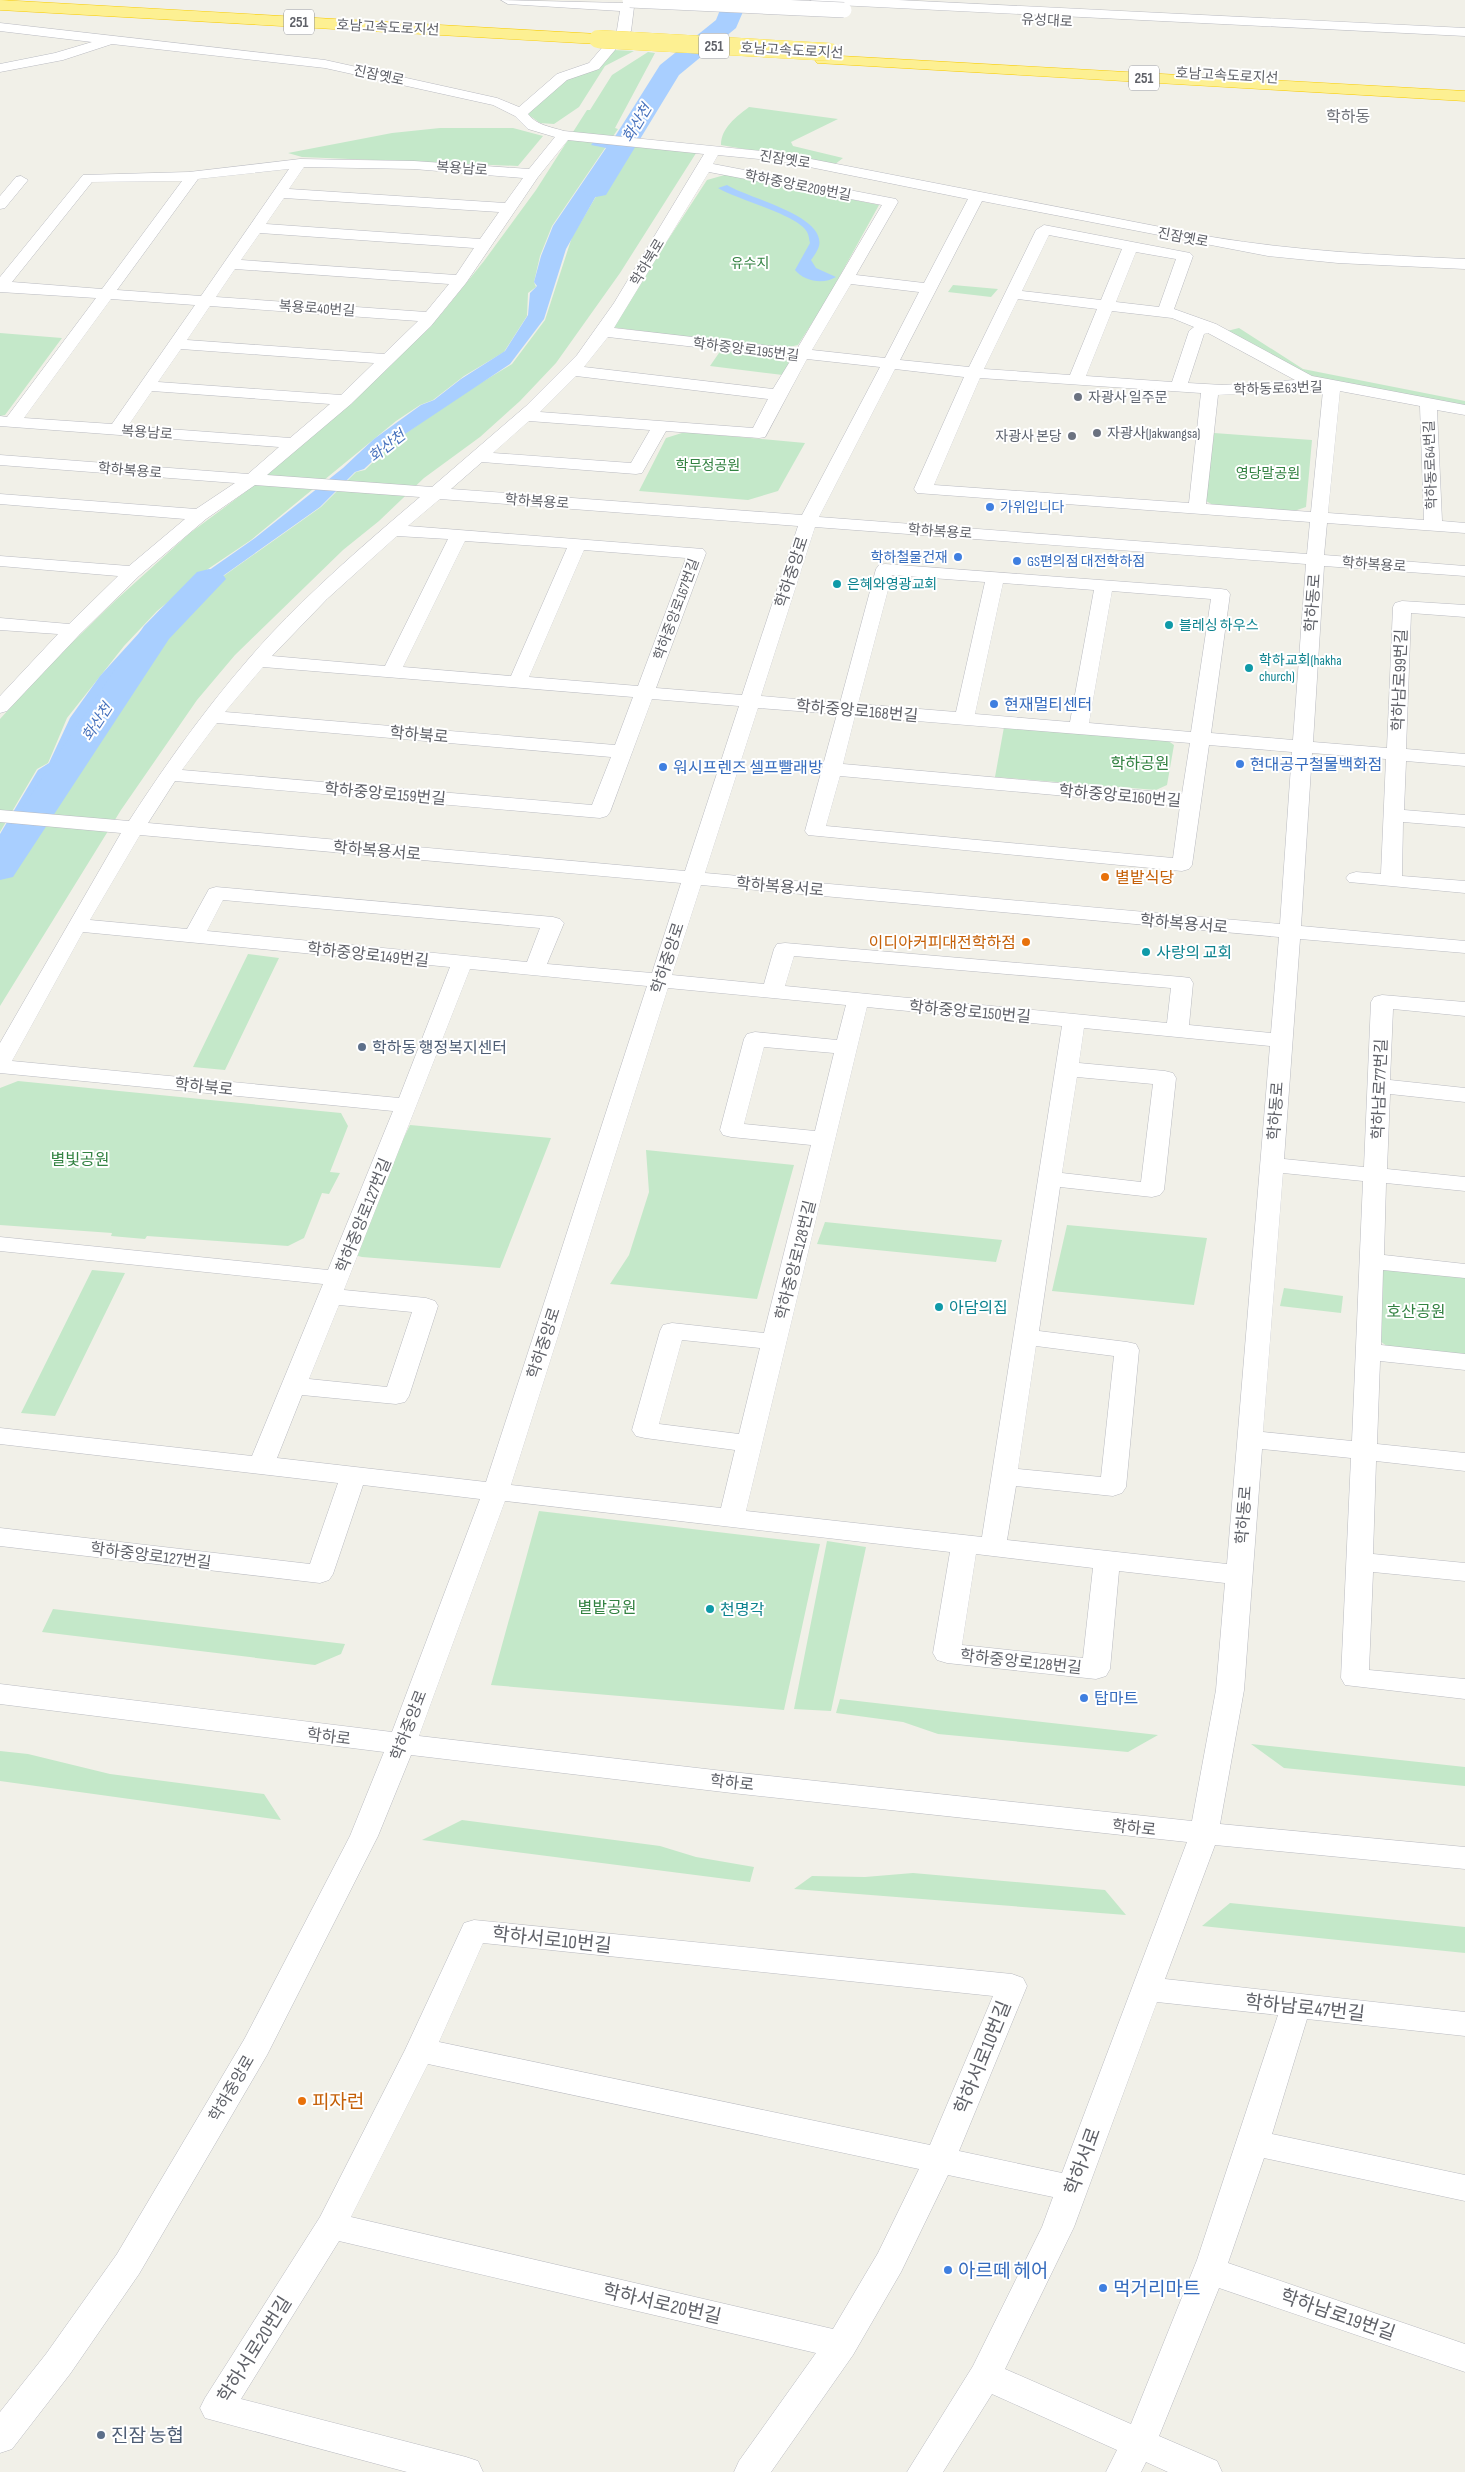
<svg xmlns="http://www.w3.org/2000/svg" width="1465" height="2472" viewBox="0 0 1465 2472" font-family="'Sofia Sans Condensed','Noto Sans KR',sans-serif">
	<rect width="100%" height="100%" fill="#f1f0e8"/>
	<path fill="#c4e8c9" d="M614,50L634,51L605,66L579,107L554,124L540,123L526,113L568,78Z
		M648,52L655,53L615,128L618,129L552,226L540,256L534,282L536,287L528,293L527,316L504,352L464,376L433,400L420,405L396,421L251,540L208,569L157,611L124,646L67,718L48,763L37,769L0,832V719L48,666L117,599L190,533L244,493L326,421L442,313L484,261L536,190L587,110H590L612,75Z
		M749,107L838,119L791,142L793,146L843,158L834,165L721,145C721,128 736,117 749,107Z
		M440,128H513L543,136L518,166L302,157L288,153L392,133Z
		M627,144L698,150L620,273L556,363L520,401L480,437L424,478L379,521L343,550L235,655L197,700L121,810L0,1006V872L43,799L143,655L154,634L183,611L201,592L321,507L356,472L365,470L396,440L459,396L512,364L545,320L572,237Z
		M728,174L879,205L826,301L798,345L780,349L611,327L707,180Z
		M953,285L998,289L991,297L948,292Z
		M1239,328L1303,369L1465,401V406L1317,380L1227,331Z
		M0,333L62,338L5,415L0,416Z
		M721,350L784,358L792,363L783,375L710,366Z
		M685,432L805,443L778,491L748,500L639,491L666,438Z
		M1214,433L1312,440L1306,507L1294,511L1213,505L1206,501Z
		M1004,727L1167,740L1174,745L1167,785L1156,790L995,777Z
		M248,954L279,958L225,1070L193,1067Z
		M18,1081L341,1113L348,1126L330,1172L340,1173L329,1194L322,1193L304,1238L288,1246L147,1236L145,1239L111,1236L112,1233L0,1225V1088Z
		M410,1125L551,1138L500,1268L362,1257L347,1253Z
		M646,1150L794,1165L757,1299L610,1284L629,1255L649,1192Z
		M825,1222L1002,1240L996,1262L817,1244Z
		M1067,1225L1207,1238L1194,1305L1052,1291Z
		M1386,1269L1465,1278V1355L1388,1347L1372,1335L1374,1275Z
		M92,1270L125,1273L55,1416L21,1413Z
		M1284,1288L1343,1296L1341,1313L1280,1306Z
		M539,1511L820,1544L784,1710L491,1685Z
		M827,1541L866,1547L831,1711L794,1709Z
		M53,1609L345,1644L341,1654L315,1665L42,1632Z
		M840,1699L1158,1735L1128,1752L938,1734L903,1722L836,1713Z
		M1251,1744L1465,1767V1786L1284,1768Z
		M0,1751L28,1754L110,1774L264,1794L281,1820L0,1781Z
		M462,1820L660,1846L696,1857L754,1867L750,1882L422,1840Z
		M913,1873L1105,1890L1126,1915L794,1889L812,1876L865,1877Z
		M1230,1903L1465,1927V1953L1202,1926Z"/>
	<path fill="#a9cfff" d="M594,141L626,143L566,249L544,319L510,364L393,442L364,469L355,472L320,507L196,595L153,635L142,655L42,800L0,871V834L38,770L49,763L70,718L100,676L160,610L205,573L255,538L343,468L374,439L421,405L434,400L461,379L505,351L528,315L530,293L537,286L534,282L541,256L553,226L606,148L591,145Z
		M727,185C747,198 826,215 819,246C818,250 814,256 811,260L816,268L836,277C823,285 804,281 795,270L810,243C809,240 809,235 807,232C798,215 738,200 718,188Z"/>
	<g fill="none" stroke-linecap="round" stroke-linejoin="round">
		<path fill="#a9cfff" fill-rule="evenodd" d="M724,0H748L736,28L679,75L606,195L596,197L586,195L582,189L660,65L716,20Z
			M209,569L221,572L226,579L169,639L13,877L0,880V841L144,626L197,572Z"/>
		<g stroke="#babbc1" stroke-width="1">
			<path id="minor" d="M501,0L623,3L625,0H639L634,7L631,31L599,69L567,80L528,114C536,125 551,127 564,131L780,153L1212,237C1296,251 1380,255 1465,259V269L1338,263L1268,256L982,201L900,360L969,367L1036,230L1044,225L1190,253L1193,256L1174,309L1216,324L1312,376L1465,405V415L1437,410L1442,521L1465,523V533L1327,523L1324,555L1465,566V576L1324,566L1313,742L1387,748L1393,607L1395,603L1402,601L1465,605V617L1411,613L1406,749L1465,754V766L1406,761L1404,810L1465,815V827L1403,822L1402,876L1465,881V893L1349,882L1346,878L1349,874L1356,872L1381,874L1386,759L1312,753L1301,926L1465,941V953L1300,939L1284,1159L1364,1167L1371,1002L1374,997L1382,995L1465,1002V1016L1393,1009L1390,1080L1465,1088V1102L1390,1094L1387,1169L1465,1177V1191L1386,1183L1384,1255L1465,1264V1278L1383,1270L1381,1345L1465,1354V1370L1380,1361L1377,1444L1465,1453V1471L1376,1461L1373,1554L1465,1563V1581L1373,1572L1369,1670L1465,1679V1699L1345,1685L1341,1678L1351,1458L1262,1449L1244,1690L1220,1824L1465,1847V1869L1215,1845L1165,1979L1465,2012V2036L1307,2019L1272,2134L1465,2175V2201L1264,2158L1228,2263L1465,2344V2372L1219,2288L1159,2436L1217,2461L1222,2472H1168L1146,2462L1141,2472H1106L1117,2450L992,2394L943,2472H907L973,2366L1042,2227L1053,2197L948,2175L901,2272L853,2355L771,2472H734L739,2461L816,2353L339,2241L241,2399L466,2457L478,2461L483,2472H407L205,2418L200,2408L205,2398L320,2217L405,2050L464,1923L474,1920L1012,1974L1023,1978L1027,1986L959,2151L1062,2173L1187,1842L732,1793L411,1755L378,1836L267,2055L139,2274L70,2374L12,2449L0,2453V2412L46,2354L117,2254L245,2038L350,1836L384,1752L0,1704V1684L392,1732L480,1499L363,1485L333,1574L329,1580L320,1583L0,1546V1528L310,1564L338,1483L0,1444V1428L252,1456L323,1284L0,1251V1237L328,1270L393,1111L0,1073V1043L121,833L0,822V810L129,821C171,756 216,694 269,636C316,586 368,541 420,497L255,485L206,519L139,576L80,634L7,711L0,713V696L58,634L0,630V618L69,624L118,576L0,566V556L129,566L185,519L0,504V494L196,509L235,483L0,465V455L248,474L279,447L0,426V416L7,417L96,298L0,292V277L83,175L189,172L300,159L414,161L529,169L555,137L528,129L515,116L493,105L325,68L112,44L63,60L0,72V64L55,53L92,42L0,31V23L325,60L497,98L519,107L557,74L589,63L617,30L620,11L508,4ZM568,140L704,154L614,303L577,355L526,406L432,487L267,475L351,404L431,326L466,283L538,177ZM718,155L780,161L968,199L924,283L856,275L898,202L896,199L713,164ZM304,167L414,169L523,178L505,203L289,189ZM289,169L201,296L117,290L198,179ZM709,172L882,205L797,349L614,328ZM182,181L102,289L12,282L92,182ZM284,198L499,212L480,239L266,224ZM260,233L474,248L456,275L241,260ZM1049,235L1122,249L1101,300L1022,291ZM1136,252L1176,259L1159,307L1116,302ZM235,269L449,284L426,312L216,297ZM851,284L919,292L885,358L812,350ZM111,299L195,305L112,424L24,418ZM1018,299L1097,309L1070,375L984,369ZM210,306L418,321L384,354L187,340ZM1112,311L1172,318L1194,327L1189,331L1172,382L1086,376ZM1208,333L1295,380L1223,385L1188,383L1204,334ZM608,337L792,358L773,389L584,367ZM181,349L374,363L341,395L158,382ZM807,359L880,367L802,515L451,489L482,462L636,474L642,473L666,431L759,438L765,437ZM895,369L964,377L914,489L917,493L1310,522L1307,554L819,517ZM576,376L768,399L753,428L540,412ZM980,378L1201,393L1189,503L934,485ZM1300,390L1323,391L1311,512L1206,504L1218,395ZM152,391L330,404L290,438L128,426ZM1340,391L1420,406L1424,520L1328,513ZM529,421L650,430L631,463L493,453ZM440,499L798,526L742,695L656,688L706,553L703,549L408,526ZM815,527L1306,564L1293,740L1211,733L1230,594L1227,590L1221,589L885,564L879,565L876,569L840,703L761,696ZM397,536L448,539L385,666L272,656L327,599ZM465,541L567,548L511,676L403,667ZM584,550L686,558L638,686L529,677ZM892,575L985,582L956,712L858,704ZM1003,583L1094,590L1070,722L975,714ZM1112,591L1211,599L1191,732L1089,723ZM263,667L633,697L615,745L225,712ZM652,699L739,706L685,871L148,823L175,781L600,818L607,816L610,812ZM758,708L837,714L805,831L808,835L1182,871L1189,869L1192,865L1209,745L1292,752L1280,924L705,873ZM855,716L1190,743L1182,794L843,764ZM217,723L611,757L592,805L182,770ZM840,776L1180,806L1173,858L826,826ZM140,835L681,883L652,973L547,964L564,923L560,919L553,917L216,887L209,889L187,929L90,920ZM701,885L1279,937L1271,1033L1189,1025L1193,983L1190,978L1182,977L785,943L777,944L774,949L764,984L672,975ZM223,900L540,928L527,962L207,931ZM83,932L450,967L399,1098L12,1061ZM794,956L1171,988L1167,1023L785,986ZM470,969L647,986L486,1482L277,1458L302,1395L396,1404L405,1402L409,1396L438,1306L435,1301L426,1298L344,1290ZM668,988L846,1005L837,1040L755,1032L747,1034L744,1039L720,1130L723,1135L731,1137L811,1145L764,1333L672,1323L663,1325L660,1331L632,1430L636,1436L645,1438L735,1450L721,1508L511,1485ZM867,1007L1062,1026L982,1537L746,1511ZM1084,1028L1270,1046L1227,1564L1007,1540L1016,1486L1113,1496L1122,1493L1126,1487L1139,1350L1136,1344L1127,1342L1039,1331L1060,1187L1152,1197L1160,1195L1164,1190L1176,1078L1173,1073L1165,1071L1079,1063ZM764,1047L834,1053L815,1131L744,1124ZM1077,1077L1153,1084L1141,1182L1062,1173ZM1283,1173L1363,1181L1352,1441L1263,1432ZM339,1305L412,1312L387,1387L309,1379ZM682,1340L760,1348L739,1434L659,1424ZM1036,1346L1114,1356L1101,1477L1018,1469ZM505,1501L950,1552L933,1653L937,1660L947,1663L1096,1679L1106,1676L1110,1669L1119,1571L1225,1583L1216,1690L1192,1821L732,1772L419,1736ZM976,1554L1093,1568L1083,1658L962,1645ZM483,1943L993,1996L930,2145L439,2042ZM1157,2002L1278,2015L1197,2260L1131,2424L1005,2369L1074,2227ZM428,2064L919,2169L878,2253L833,2329L351,2217Z
				M810,0H898L1465,28V36L817,4Z
				M21,176L28,180L5,208L0,209V196L16,177Z"/>
		</g>
		<g stroke="#f8cb00" stroke-width="1">
			<path id="highway" d="M0,0L598,34L606,39L598,44L0,10Z
				M823,55L1465,91V101L817,63L815,60L817,57Z"/>
		</g>
		<use href="#minor" fill="#fff" fill-rule="evenodd"/>
		<use href="#highway" fill="#fdf092" fill-rule="evenodd"/>
		<g stroke="#babbc1" stroke-width="16" stroke-linecap="butt">
			<path id="minor-bridge" d="M630,0L844,10"/>
		</g>
		<g stroke="#f8cb00" stroke-width="18" stroke-linecap="butt">
			<path id="highway-bridge" d="M598,39L830,52"/>
		</g>
		<use href="#minor-bridge" stroke="#fff" stroke-width="15"/>
		<use href="#highway-bridge" stroke="#fdf092" stroke-width="18"/>
	</g>
	<g fill="#6b7280" stroke="#fff" stroke-width="2">
		<circle cx="1078" cy="397" r="5"/>
		<circle cx="1097" cy="433" r="5"/>
		<circle cx="1072" cy="436" r="5"/>
	</g>
	<g fill="#3f7fe0" stroke="#fff" stroke-width="2">
		<circle cx="990" cy="507" r="5"/>
		<circle cx="958" cy="557" r="5"/>
		<circle cx="1017" cy="561" r="5"/>
		<circle cx="994" cy="704" r="5"/>
		<circle cx="1240" cy="764" r="5"/>
		<circle cx="663" cy="767" r="5"/>
		<circle cx="1084" cy="1698" r="5"/>
		<circle cx="948" cy="2270" r="5"/>
		<circle cx="1103" cy="2288" r="5"/>
	</g>
	<g fill="#0f9aa8" stroke="#fff" stroke-width="2">
		<circle cx="837" cy="584" r="5"/>
		<circle cx="1169" cy="625" r="5"/>
		<circle cx="1249" cy="668" r="5"/>
		<circle cx="1146" cy="952" r="5"/>
		<circle cx="939" cy="1307" r="5"/>
		<circle cx="710" cy="1609" r="5"/>
	</g>
	<g fill="#e8710a" stroke="#fff" stroke-width="2">
		<circle cx="1105" cy="877" r="5"/>
		<circle cx="1026" cy="942" r="5"/>
		<circle cx="302" cy="2101" r="5"/>
	</g>
	<g fill="#5c6f8a" stroke="#fff" stroke-width="2">
		<circle cx="362" cy="1047" r="5"/>
		<circle cx="101" cy="2435" r="5"/>
	</g>
	<g text-anchor="middle" stroke-width="4" stroke-linejoin="round" paint-order="stroke">
		<g font-size="14" fill="#5f6168" stroke="#fff">
			<text transform="translate(1047 20) rotate(3)" y="5">유성대로</text>
			<text transform="translate(388 27) rotate(3)" y="5">호남고속도로지선</text>
			<text transform="translate(792 50) rotate(3)" y="5">호남고속도로지선</text>
			<text transform="translate(379 75) rotate(12)" y="5">진잠옛로</text>
			<text transform="translate(1227 75) rotate(3)" y="5">호남고속도로지선</text>
			<text transform="translate(785 159) rotate(9)" y="5">진잠옛로</text>
			<text transform="translate(462 168) rotate(4)" y="5">복용남로</text>
			<text transform="translate(798 185) rotate(11)" y="5">학하중앙로209번길</text>
			<text transform="translate(1183 237) rotate(11)" y="5">진잠옛로</text>
			<text transform="translate(647 262) rotate(-59)" y="5">학하북로</text>
			<text transform="translate(317 308) rotate(4)" y="5">복용로40번길</text>
			<text transform="translate(746 349) rotate(7)" y="5">학하중앙로195번길</text>
			<text transform="translate(1278 388) rotate(-2)" y="5">학하동로63번길</text>
			<text transform="translate(147 432) rotate(4)" y="5">복용남로</text>
			<text transform="translate(1430 465) rotate(-92)" y="5">학하동로64번길</text>
			<text transform="translate(130 470) rotate(5)" y="5">학하복용로</text>
			<text transform="translate(537 501) rotate(4)" y="5">학하복용로</text>
			<text transform="translate(940 531) rotate(4)" y="5">학하복용로</text>
			<text transform="translate(1374 564) rotate(4)" y="5">학하복용로</text>
			<text transform="translate(676 609) rotate(-70)" y="5">학하중앙로167번길</text>
		</g>
		<g font-size="14" fill="#338242" stroke="#fff">
			<text x="750" y="268">유수지</text>
			<text x="708" y="470">학무정공원</text>
			<text x="1268" y="478">영당말공원</text>
		</g>
		<g font-size="14" fill="#5b616d" stroke="#fff" text-anchor="start">
			<text x="1088" y="402">자광사 일주문</text>
			<text x="1107" y="438">자광사(Jakwangsa)</text>
			<text x="1062" y="441" text-anchor="end">자광사 본당</text>
		</g>
		<g font-size="14" fill="#366cbe" stroke="#fff" text-anchor="start">
			<text x="1000" y="512">가위입니다</text>
			<text x="948" y="562" text-anchor="end">학하철물건재</text>
			<text x="1027" y="566">GS편의점 대전학하점</text>
		</g>
		<g font-size="14" fill="#0d838f" stroke="#fff" text-anchor="start">
			<text x="847" y="589">은혜와영광교회</text>
			<text x="1179" y="630">블레싱 하우스</text>
			<text x="1259" y="665">학하교회(hakha<tspan x="1259" dy="16">church)</tspan></text>
		</g>
		<g fill="#fff" stroke="#8f9095" stroke-width="1">
			<rect x="284" y="9.5" width="30" height="25" rx="4"/>
			<rect x="699" y="33.5" width="30" height="25" rx="4"/>
			<rect x="1129" y="65.5" width="30" height="25" rx="4"/>
		</g>
		<g font-size="15" font-weight="bold" fill="#5f6168">
			<text x="299" y="27">251</text>
			<text x="714" y="51">251</text>
			<text x="1144" y="83">251</text>
		</g>
		<g font-size="15" font-style="italic" fill="#4671bc" stroke="#fff">
			<text transform="translate(637 123) rotate(-59)" y="5">화산천</text>
			<text transform="translate(387 446) rotate(-38)" y="5">화산천</text>
			<text transform="translate(97 722) rotate(-57)" y="5">화산천</text>
		</g>
		<g font-size="16" fill="#70737a" stroke="#fff">
			<text x="1348" y="122">학하동</text>
		</g>
		<g font-size="16" fill="#5f6168" stroke="#fff">
			<text transform="translate(791 572) rotate(-72)" y="6">학하중앙로</text>
			<text transform="translate(1312 603) rotate(-86)" y="6">학하동로</text>
			<text transform="translate(1399 680) rotate(-88)" y="6">학하남로99번길</text>
			<text transform="translate(857 710) rotate(5)" y="6">학하중앙로168번길</text>
			<text transform="translate(419 734) rotate(5)" y="6">학하북로</text>
			<text transform="translate(385 793) rotate(5)" y="6">학하중앙로159번길</text>
			<text transform="translate(1120 795) rotate(5)" y="6">학하중앙로160번길</text>
			<text transform="translate(377 850) rotate(5)" y="6">학하복용서로</text>
			<text transform="translate(780 886) rotate(5)" y="6">학하복용서로</text>
			<text transform="translate(1184 923) rotate(5)" y="6">학하복용서로</text>
			<text transform="translate(368 954) rotate(6)" y="6">학하중앙로149번길</text>
			<text transform="translate(667 958) rotate(-72)" y="6">학하중앙로</text>
			<text transform="translate(970 1011) rotate(5)" y="6">학하중앙로150번길</text>
			<text transform="translate(204 1086) rotate(6)" y="6">학하북로</text>
			<text transform="translate(1379 1089) rotate(-88)" y="6">학하남로77번길</text>
			<text transform="translate(1275 1111) rotate(-86)" y="6">학하동로</text>
			<text transform="translate(363 1215) rotate(-68)" y="6">학하중앙로127번길</text>
			<text transform="translate(795 1260) rotate(-76)" y="6">학하중앙로128번길</text>
			<text transform="translate(543 1343) rotate(-72)" y="6">학하중앙로</text>
			<text transform="translate(1243 1515) rotate(-86)" y="6">학하동로</text>
			<text transform="translate(151 1555) rotate(7)" y="6">학하중앙로127번길</text>
			<text transform="translate(1021 1661) rotate(6)" y="6">학하중앙로128번길</text>
			<text transform="translate(408 1725) rotate(-69)" y="6">학하중앙로</text>
			<text transform="translate(329 1736) rotate(7)" y="6">학하로</text>
			<text transform="translate(732 1782) rotate(6)" y="6">학하로</text>
			<text transform="translate(1134 1827) rotate(6)" y="6">학하로</text>
			<text transform="translate(231 2088) rotate(-60)" y="6">학하중앙로</text>
		</g>
		<g font-size="16" fill="#366cbe" stroke="#fff" text-anchor="start">
			<text x="1004" y="710">현재멀티센터</text>
			<text x="1250" y="770">현대공구철물백화점</text>
			<text x="673" y="773">워시프렌즈 셀프빨래방</text>
			<text x="1094" y="1704">탑마트</text>
		</g>
		<g font-size="16" fill="#338242" stroke="#fff">
			<text x="1140" y="769">학하공원</text>
			<text x="80" y="1165">별빛공원</text>
			<text x="1416" y="1317">호산공원</text>
			<text x="607" y="1613">별밭공원</text>
		</g>
		<g font-size="16" fill="#c56008" stroke="#fff" text-anchor="start">
			<text x="1115" y="883">별밭식당</text>
			<text x="1016" y="948" text-anchor="end">이디아커피대전학하점</text>
		</g>
		<g font-size="16" fill="#0d838f" stroke="#fff" text-anchor="start">
			<text x="1156" y="958">사랑의 교회</text>
			<text x="949" y="1313">아담의집</text>
			<text x="720" y="1615">천명각</text>
		</g>
		<g font-size="16" fill="#4e5e75" stroke="#fff" text-anchor="start">
			<text x="372" y="1053">학하동 행정복지센터</text>
		</g>
		<g font-size="19" fill="#5f6168" stroke="#fff">
			<text transform="translate(552 1939) rotate(6)" y="7">학하서로10번길</text>
			<text transform="translate(1305 2007) rotate(6)" y="7">학하남로47번길</text>
			<text transform="translate(982 2057) rotate(-68)" y="7">학하서로10번길</text>
			<text transform="translate(1082 2161) rotate(-70)" y="7">학하서로</text>
			<text transform="translate(662 2303) rotate(13)" y="7">학하서로20번길</text>
			<text transform="translate(1338 2314) rotate(19)" y="7">학하남로19번길</text>
			<text transform="translate(254 2349) rotate(-58)" y="7">학하서로20번길</text>
		</g>
		<g font-size="19" fill="#c56008" stroke="#fff" text-anchor="start">
			<text x="312" y="2108">피자런</text>
		</g>
		<g font-size="19" fill="#366cbe" stroke="#fff" text-anchor="start">
			<text x="958" y="2277">아르떼 헤어</text>
			<text x="1113" y="2295">먹거리마트</text>
		</g>
		<g font-size="19" fill="#4e5e75" stroke="#fff" text-anchor="start">
			<text x="111" y="2442">진잠 농협</text>
		</g>
	</g>
</svg>
